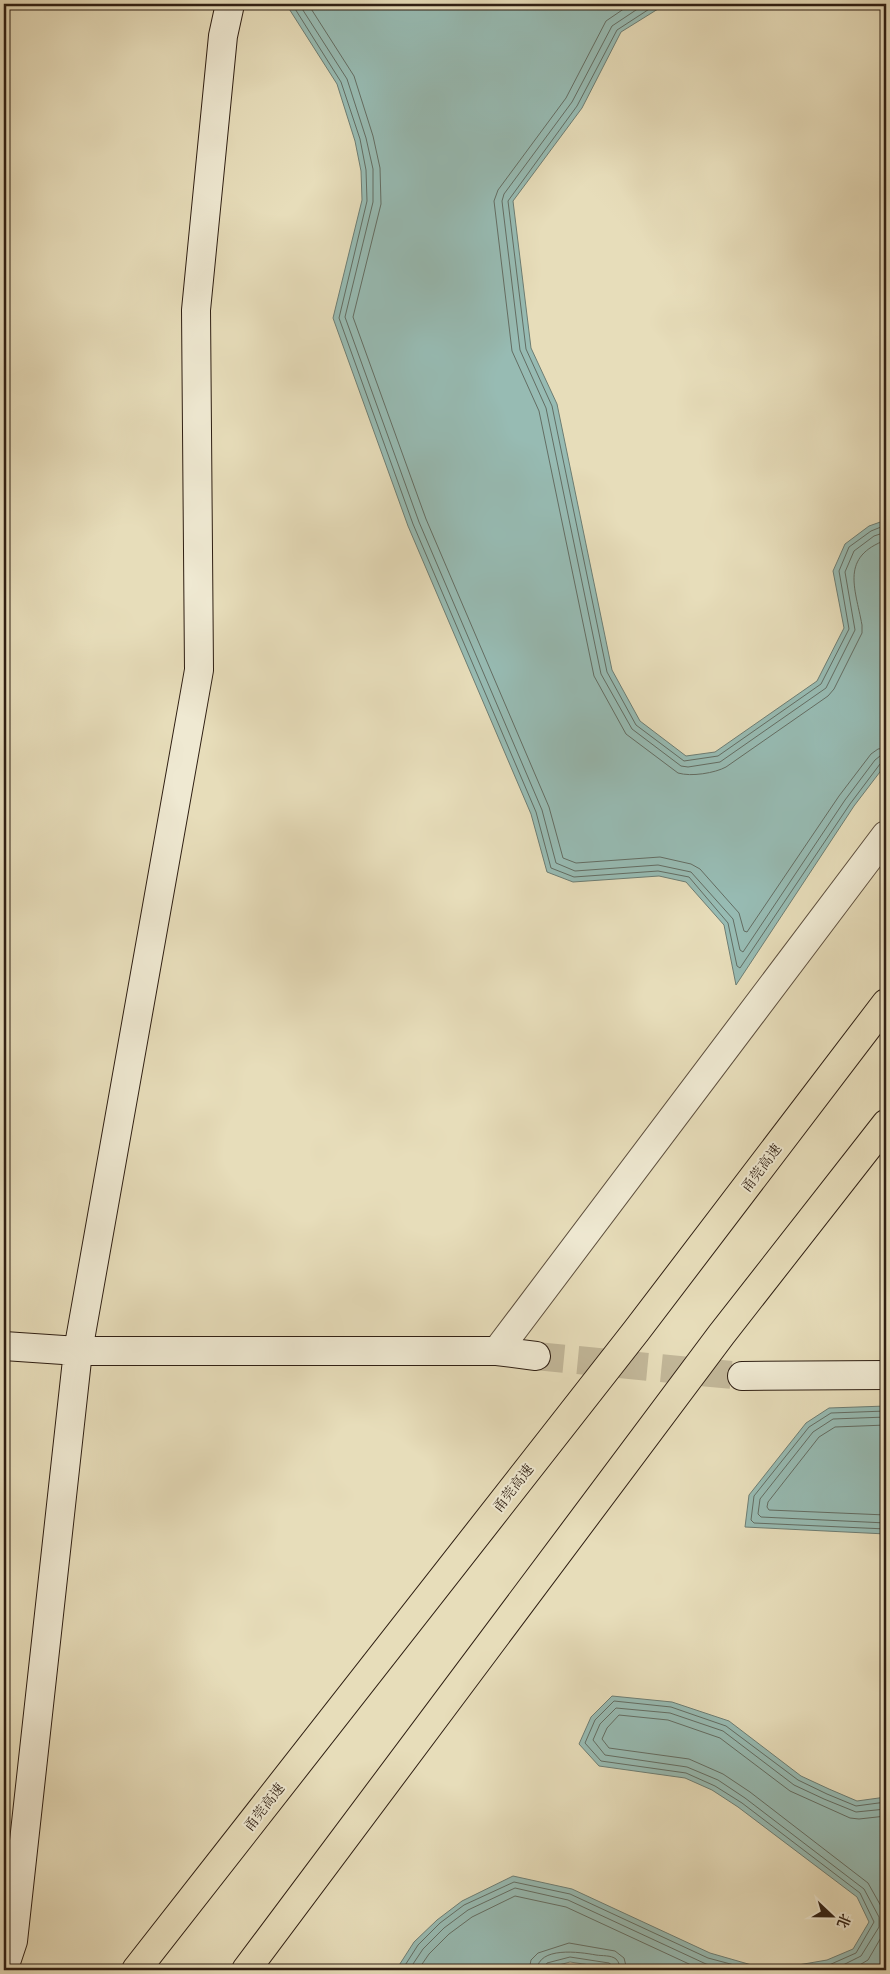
<svg xmlns="http://www.w3.org/2000/svg" width="890" height="1974" viewBox="0 0 890 1974" font-family="'IM FELL French Canon','Noto Serif SC',serif">
	<rect width="100%" height="100%" fill="#e7ddba"/>
	<filter id="stains"><feTurbulence type="fractalNoise" baseFrequency=".004" numOctaves="4"/><feColorMatrix values="0 0 0 0 .2 0 0 0 0 .09 0 0 0 0 .02 0 0 0 .5 -.17"/></filter>
	<radialGradient id="worn" r=".72"><stop offset=".6" stop-color="#630" stop-opacity="0"/><stop offset="1" stop-color="#630" stop-opacity=".3"/></radialGradient>
	<path fill="#97bbb3" stroke="#6d7d73" d="M286,4H666L621,32L582,108L513,201L531,348L557,404L612,670L640,721L686,756L715,752L817,681L844,628L833,571L845,544L869,526L886,520V764L854,806L736,985L724,925L686,882L659,876L573,882L547,872L531,814L408,526L333,318L362,200L361,171L355,141L337,84Z
		M886,1406V1534L745,1527L749,1495L806,1423L829,1408Z
		M612,1696L672,1702L729,1721L801,1776L829,1789L857,1801L886,1797V1970H624L570,1962L540,1970H396L414,1942L437,1920L462,1901L513,1876L572,1889L710,1953L769,1970L827,1960L853,1949L869,1922L857,1897L738,1807L712,1790L685,1778L599,1766L579,1744L591,1717Z"/>
	<g fill="none" stroke-linecap="round" stroke-linejoin="round">
		<path stroke="#636d63" stroke-width="1" d="M292,4L341,82L360,139L366,170L367,201L339,318L413,524L536,812L551,868L574,877L658,871L689,877L728,923L737,966L740,968L850,804L880,764L886,762
			M299,4L347,79L366,138L373,169V202L345,317L419,522L542,810L556,863L575,871L658,865L691,872L733,919L740,950L743,952L845,800L875,760L880,756H886
			M308,4L354,76L373,136L380,168L381,204L353,317L426,519L549,807L563,858L576,863L660,857L691,864L700,869L739,913L744,931L747,932L839,796L871,754L878,749L886,748
			M631,4L606,21L566,98L498,190L494,201L512,351L539,411L594,676L626,734L678,773C691,777 715,773 726,767L828,696L834,689L862,633V625C855,587 840,557 886,540
			M645,4L612,26L572,102L504,194L502,201L520,350L546,408L601,674L632,729L681,766L688,767L720,762L826,688L855,630L845,572L854,551L874,536L886,532
			M657,4L617,30L577,106L508,201L526,349L552,406L607,672L636,725L684,761L718,756L821,684L849,629L839,571L849,547L871,531L886,525
			M886,1411L831,1413L809,1427L754,1496L751,1520L754,1523L886,1529
			M886,1417L833,1419L813,1432L760,1499L758,1514L761,1517L886,1523
			M886,1425L835,1427L819,1437L768,1502L767,1507L769,1510L886,1515
			M886,1816L859,1819L850,1818L790,1791L720,1738L668,1720L619,1715L607,1728L602,1739L609,1748L689,1759L723,1774L750,1792L868,1883L886,1915
			M402,1970L418,1945L440,1923L464,1905L514,1882L570,1894L708,1958L753,1970
			M409,1970L423,1949L444,1928L468,1910L515,1888L568,1900L706,1964L729,1970
			M418,1970L429,1954L449,1934L472,1917L515,1896L566,1907L702,1970
			M529,1970L531,1960L538,1953L569,1943L615,1951L624,1958L627,1970
			M537,1970C538,1946 580,1952 596,1955C602,1956 611,1955 616,1959C619,1962 620,1966 620,1970
			M543,1970L547,1963L570,1957L609,1963L613,1966L614,1970
			M797,1970L829,1965L856,1953L874,1922L860,1893L742,1803L715,1786L686,1773L601,1761L585,1743L595,1720L614,1701L671,1707L726,1726L798,1780L827,1794L856,1806L886,1802
			M833,1970L861,1956L879,1927V1917L864,1889L745,1798L718,1780L687,1767L605,1755L593,1740L600,1724L616,1708L670,1713L723,1731L794,1785L824,1799L856,1812L886,1809
			M851,1970L868,1960L886,1929"/>
		<path stroke="#c2b799" stroke-width="28" stroke-dasharray="28 14" stroke-linecap="butt" d="M536,1356L742,1376"/>
		<g stroke="#5d4e3d" stroke-width="30">
			<path id="street" d="M497,1351L886,835"/>
		</g>
		<g stroke="#2f1f13" stroke-width="30">
			<path id="secondary" d="M4,1346L78,1351H497L536,1356
				M742,1376L886,1375
				M4,1968L13,1941L78,1351L199,670L196,310L223,36L230,4"/>
		</g>
		<g stroke="#2f1f13" stroke-width="30">
			<path id="highway" d="M136,1970L637,1330L886,1003
				M246,1970L721,1335L886,1124"/>
		</g>
		<use href="#street" stroke="#efe9d2" stroke-width="28"/>
		<use href="#secondary" stroke="#efe9d2" stroke-width="28"/>
		<use href="#highway" stroke="#e7ddba" stroke-width="28"/>
	</g>
	<g text-anchor="middle" stroke-width="4" stroke-linejoin="round" paint-order="stroke">
		<g font-size="14" fill="#2f1f13" stroke="#efe9d2">
			<text transform="translate(761 1168) rotate(-53)" y="5">甬莞高速</text>
			<text transform="translate(513 1488) rotate(-52)" y="5">甬莞高速</text>
			<text transform="translate(264 1807) rotate(-52)" y="5">甬莞高速</text>
		</g>
	</g>
	<rect width="890" height="1974" fill="none" stroke="#e7ddba" stroke-width="20"/>
	<rect x="5" y="5" width="880" height="1964" fill="none" stroke="#2f1f13" stroke-width="2.5"/>
	<rect x="10" y="10" width="870" height="1954" fill="none" stroke="#2f1f13"/>
	<g transform="translate(832 1916) rotate(112)" stroke="#efe9d2" stroke-width="4" paint-order="stroke">
	<path d="M0-4L9 19L0 12L-9 19Z" fill="#2f1f13"/>
	<text y="-8" font-size="14" font-weight="bold" text-anchor="middle" fill="#2f1f13">北</text>
	</g>
	<rect width="100%" height="100%" filter="url(#stains)"/>
	<rect width="100%" height="100%" fill="url(#worn)"/>
</svg>
